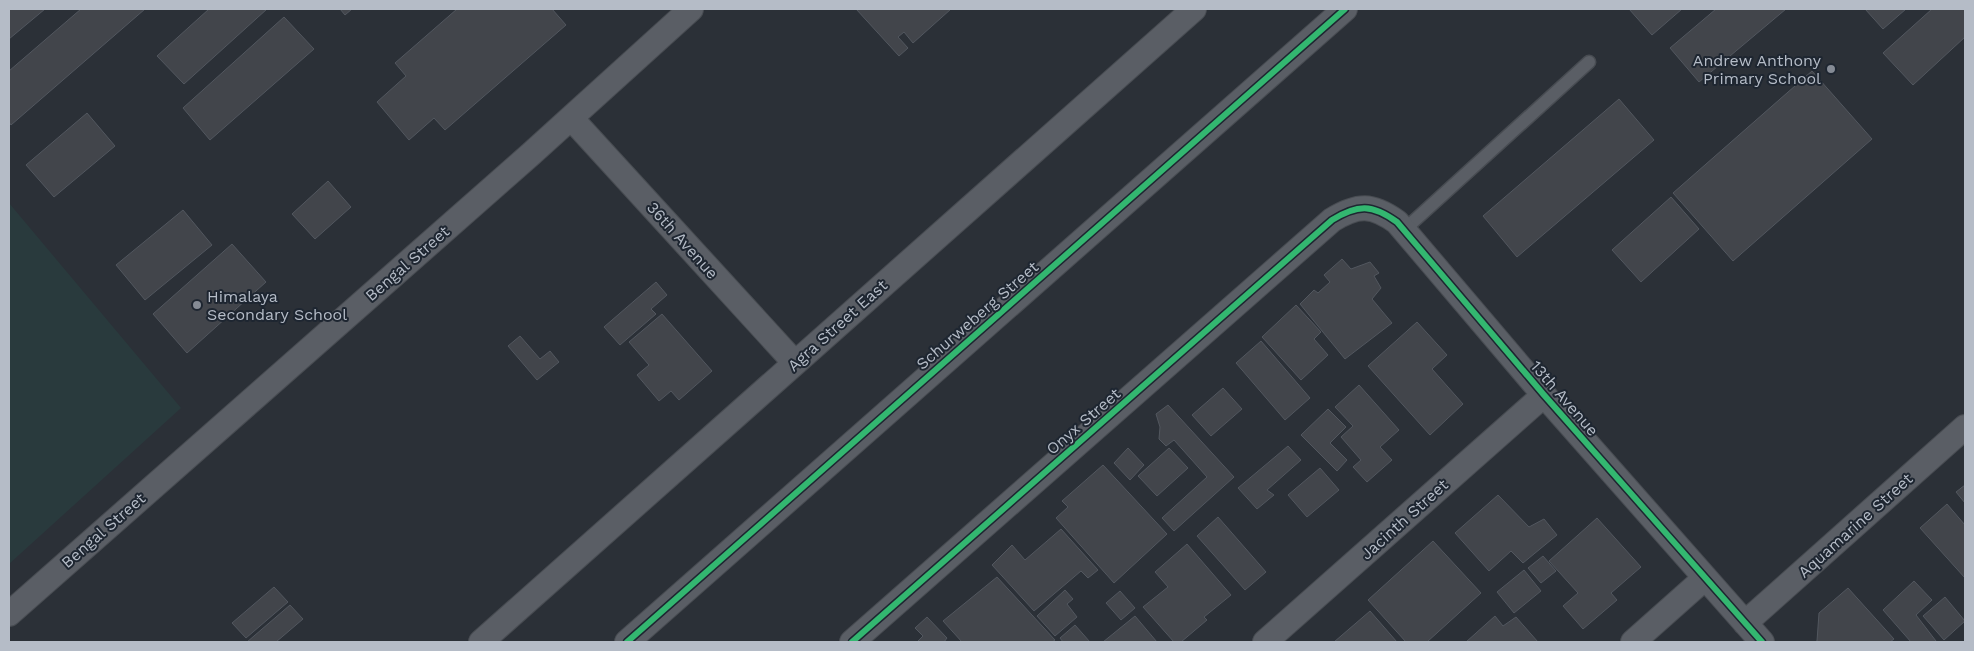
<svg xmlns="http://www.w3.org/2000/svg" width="1974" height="651" viewBox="0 0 1974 651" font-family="'Work Sans',sans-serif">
	<rect width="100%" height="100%" fill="#2b3037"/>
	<path fill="#293a3d" d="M9,203L181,408L9,564Z"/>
	<path fill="#42454b" stroke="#52575f" d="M9,9H45L9,39Z
		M81,9H145L11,125L9,122V71Z
		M209,9H267L184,84L157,56Z
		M340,9H352L345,15Z
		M457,9H552L566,25L445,130L434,118L409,140L377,102L406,76L395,63Z
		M856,9H951L913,43L904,32L898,37L908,48L899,56Z
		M1629,9H1682L1652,35Z
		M1716,9H1786L1699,82L1670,48Z
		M1865,9H1906L1883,29Z
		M1932,9H1965V37L1913,85L1883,53Z
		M284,17L314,49L210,140L183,108Z
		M1812,71L1872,139L1733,261L1673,193Z
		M1619,99L1654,140L1517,257L1483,216Z
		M87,113L115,146L54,197L26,165Z
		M328,181L351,207L315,239L292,214Z
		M1671,197L1699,229L1641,282L1612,250Z
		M183,210L212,245L145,300L116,265Z
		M232,244L266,282L187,353L153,314Z
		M1342,259L1351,269L1370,262L1379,273L1374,276L1381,288L1372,299L1392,323L1345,359L1300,304L1314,290L1318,293L1330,282L1324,275Z
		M656,282L667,295L651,309L656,314L620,345L604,327Z
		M1296,305L1321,332L1314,339L1328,355L1301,380L1262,337Z
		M662,314L712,371L679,400L671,391L659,401L637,375L649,365L629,342Z
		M1417,322L1447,355L1432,369L1463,404L1430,435L1368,366Z
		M520,336L540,359L550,351L559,362L537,380L508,346Z
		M1261,341L1310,398L1285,420L1236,363Z
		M1359,385L1399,430L1380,447L1392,460L1367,482L1353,467L1361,460L1341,437L1353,426L1335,407Z
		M1223,388L1242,409L1211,436L1192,415Z
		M1168,405L1234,477L1174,531L1162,518L1207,477L1174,440L1166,446L1159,439L1160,427L1156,414Z
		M1328,409L1346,427L1330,443L1347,460L1337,471L1301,435Z
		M1288,446L1301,460L1267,490L1274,495L1257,509L1238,488Z
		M1128,448L1144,465L1130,480L1114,463Z
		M1169,448L1188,468L1157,496L1138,476Z
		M1103,465L1167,534L1114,583L1056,518L1068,507L1062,501Z
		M1320,468L1339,490L1307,517L1288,495Z
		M1965,485V503L1956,492Z
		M1498,495L1529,527L1544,519L1557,535L1523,563L1511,551L1489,571L1455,533Z
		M1947,504L1965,525V578L1920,528Z
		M1218,517L1266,572L1245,590L1197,536Z
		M1597,518L1641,567L1611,593L1617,600L1583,629L1563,606L1578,593L1549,561Z
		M1061,529L1098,570L1088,578L1081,571L1034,611L992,565L1012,545L1025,560Z
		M1433,541L1481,593L1427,642H1406L1368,600Z
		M1187,544L1231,595L1204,617L1207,620L1181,642H1174L1143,607L1168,587L1155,572Z
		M1543,556L1556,571L1541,583L1528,568Z
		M1524,570L1541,591L1514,613L1497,592Z
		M997,577L1055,640L1052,642H962L943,621Z
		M1914,581L1932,600L1916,615L1936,641L1934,642H1911L1883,610Z
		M274,587L288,602L246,638L232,623Z
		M1848,588L1894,639L1890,642H1815L1817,641L1819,613Z
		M1065,590L1073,599L1067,604L1077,617L1055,636L1037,616Z
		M1120,591L1135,608L1121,620L1106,603Z
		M1945,597L1965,621L1944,640L1923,616Z
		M290,605L303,619L276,642H247Z
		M1370,611L1397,642H1334Z
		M1135,616L1157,642H1103Z
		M1495,616L1503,626L1516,617L1538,642H1466Z
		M927,617L947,638L944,642H917L923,636L915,628Z
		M1075,625L1090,642H1063L1060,638Z"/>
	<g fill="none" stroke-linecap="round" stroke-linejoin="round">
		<g stroke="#484c52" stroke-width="15">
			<path id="lane" d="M1404,230L1589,62"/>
		</g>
		<g stroke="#484c52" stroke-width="26">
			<path id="street" d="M571,118L795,363
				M9,614L531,154L691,9
				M1745,623L1965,427
				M481,642L1194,9
				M627,642L1345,9
				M852,642L1332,220C1358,204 1372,204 1397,222L1544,395L1762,642
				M1265,642L1544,395
				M1633,642L1705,578"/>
		</g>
		<use href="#lane" stroke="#5a5e65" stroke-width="12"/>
		<use href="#street" stroke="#5a5e65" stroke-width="24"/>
		<g stroke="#1e2631" stroke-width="9">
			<path id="cycleway" d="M627,642L1345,9
				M852,642L1332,220C1358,204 1372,204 1397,222L1544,395L1762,642"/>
		</g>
		<use href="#cycleway" stroke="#33b770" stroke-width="6"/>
	</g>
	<g fill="#858b95" stroke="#1e2631" stroke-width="2">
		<circle cx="1831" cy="69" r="5"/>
		<circle cx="197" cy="305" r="5"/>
	</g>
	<g text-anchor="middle" stroke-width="4" stroke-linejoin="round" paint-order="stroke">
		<g font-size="16" fill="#b5bcc7" stroke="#1e2631" text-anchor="end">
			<text x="1821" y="66">Andrew Anthony<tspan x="1821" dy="18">Primary School</tspan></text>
			<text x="207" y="302" text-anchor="start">Himalaya<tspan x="207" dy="18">Secondary School</tspan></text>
		</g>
		<g font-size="16" fill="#b5bcc7" stroke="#1e2631">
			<text transform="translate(683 240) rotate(48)" y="6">36th Avenue</text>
			<text transform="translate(407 263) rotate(-41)" y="6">Bengal Street</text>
			<text transform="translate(977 315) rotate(-41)" y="6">Schurweberg Street</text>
			<text transform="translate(837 325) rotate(-42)" y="6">Agra Street East</text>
			<text transform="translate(1565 398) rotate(49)" y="6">13th Avenue</text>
			<text transform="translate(1083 421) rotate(-41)" y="6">Onyx Street</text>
			<text transform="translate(1404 519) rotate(-42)" y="6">Jacinth Street</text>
			<text transform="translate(1855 525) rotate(-42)" y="6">Aquamarine Street</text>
			<text transform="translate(103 530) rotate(-41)" y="6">Bengal Street</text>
		</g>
	</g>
	<rect width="1974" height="651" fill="none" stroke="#b5bcc7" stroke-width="20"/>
</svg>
